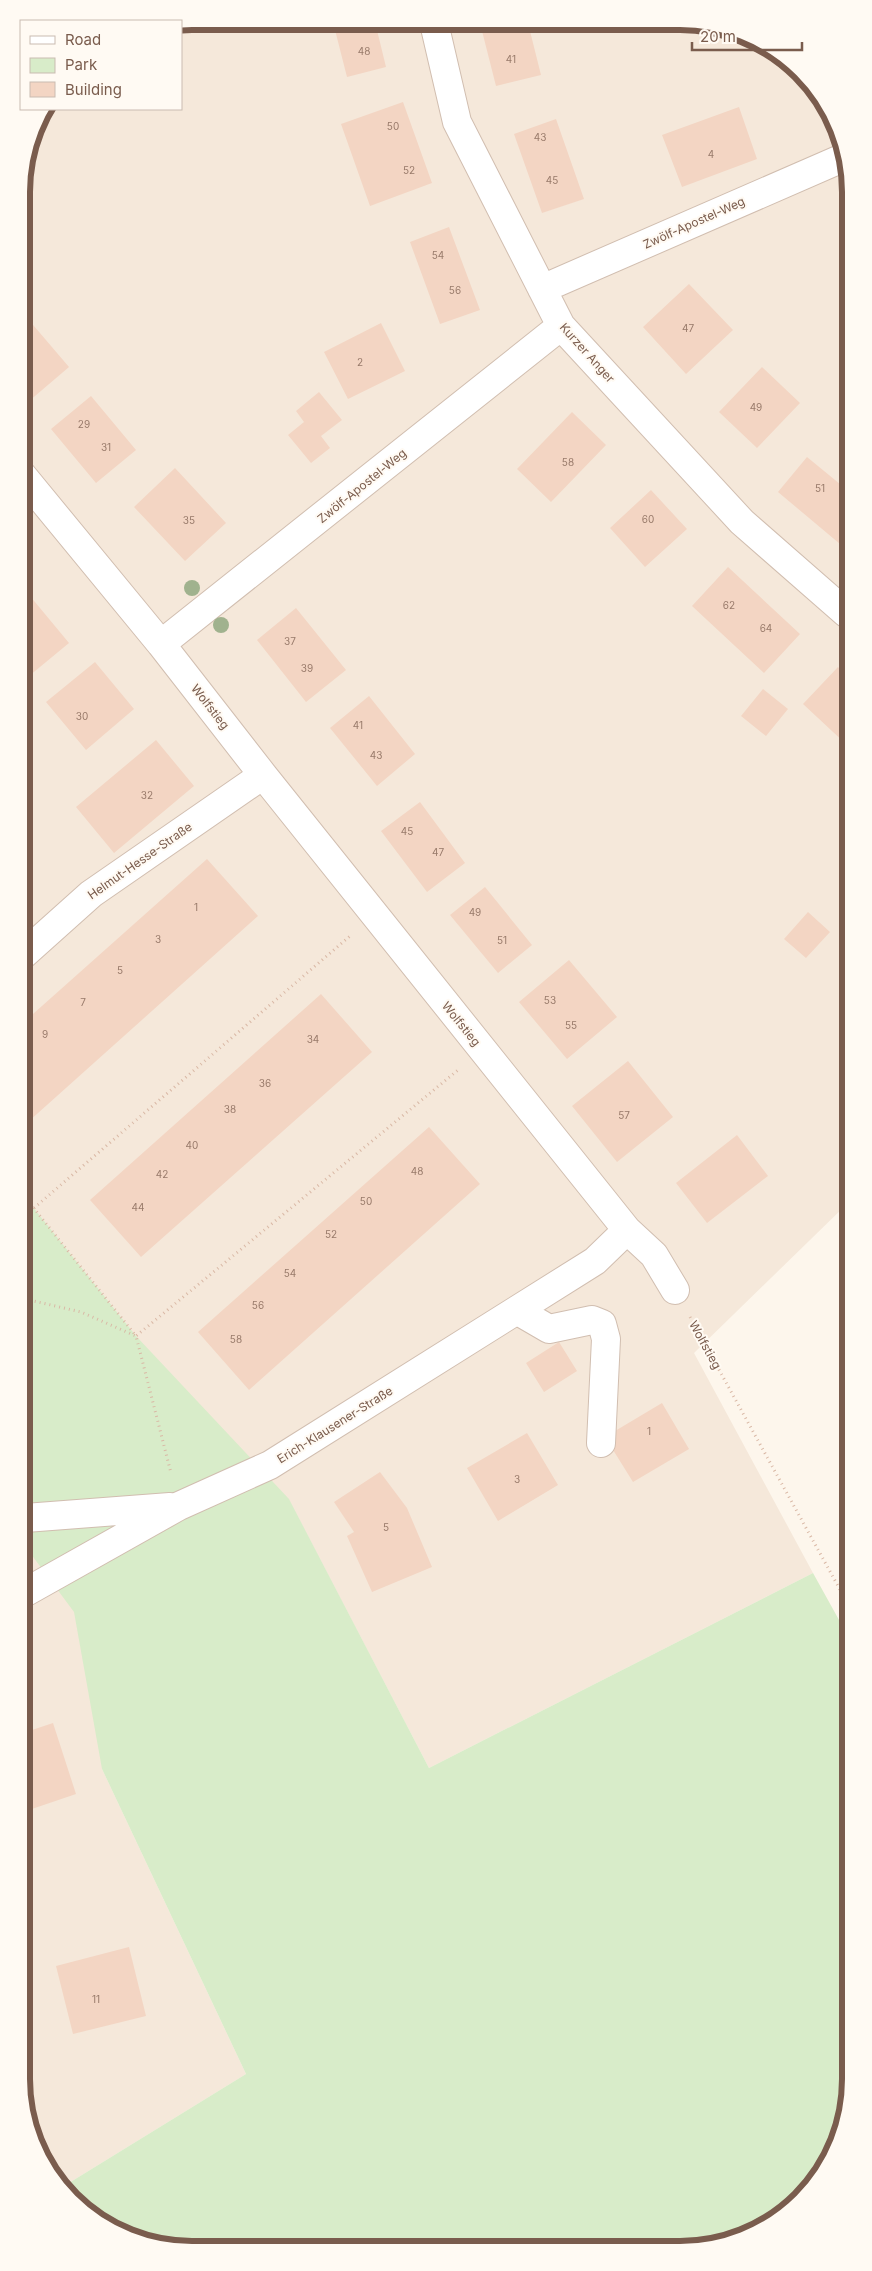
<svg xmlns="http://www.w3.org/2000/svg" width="872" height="2271" viewBox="0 0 872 2271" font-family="Inter,sans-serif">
	<rect width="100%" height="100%" fill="#fdf6ec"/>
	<path fill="#f5e8da" d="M192,21L713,24L756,39L800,71L845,148L848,1203L694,1353L813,1573L429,1768L289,1500L102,1769L246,2074L64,2186L27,2123L22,181L39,117L45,109H181V23Z"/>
	<path fill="#d8ecc9" d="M24,1196L136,1336L289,1499L429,1768L813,1573L849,1638L850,2090L838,2144L808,2191L765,2227L724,2244L159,2247C124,2235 83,2220 64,2186L246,2074L102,1769L74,1612L25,1546Z"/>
	<path fill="#f3d5c3" d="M333,22H375L386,67L347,77Z
		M480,23H528L541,75L496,86Z
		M403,102L432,183L370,206L341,124Z
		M739,107L757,159L682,187L662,135Z
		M556,119L584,199L542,213L514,134Z
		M449,227L480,310L440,324L410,242Z
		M689,284L733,330L686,374L643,327Z
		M22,312L69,367L28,402L22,395Z
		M381,323L405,371L348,399L324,352Z
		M762,367L800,403L757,448L719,412Z
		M319,392L342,420L321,436L330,448L311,463L288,435L304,422L296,411Z
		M91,396L136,450L96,483L51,429Z
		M572,412L606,445L551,502L517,469Z
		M807,457L846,489V549L778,492Z
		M175,468L226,523L185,561L134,507Z
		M651,490L687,529L645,567L610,528Z
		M728,567L800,634L764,673L692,606Z
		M30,596L69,643L23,681V601Z
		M296,608L346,670L306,702L257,640Z
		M95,662L134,709L86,750L46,702Z
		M838,667L846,675L847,745L803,704Z
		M763,689L788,709L766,736L741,716Z
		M369,696L415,754L377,786L330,728Z
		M156,740L194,786L114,853L76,807Z
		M420,802L465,863L427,892L381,831Z
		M207,859L258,916L28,1122L24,1118V1022Z
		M485,887L532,945L498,973L450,915Z
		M24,905L33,915L24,923Z
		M808,912L830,932L806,958L784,939Z
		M569,960L617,1017L567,1059L519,1002Z
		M321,994L372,1052L141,1257L90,1200Z
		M628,1061L673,1117L617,1162L572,1106Z
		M429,1127L480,1184L249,1390L198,1332Z
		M737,1135L768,1176L707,1223L676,1183Z
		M559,1342L577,1371L544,1392L526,1363Z
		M662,1403L689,1449L633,1482L605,1437Z
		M527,1433L558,1485L498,1521L467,1468Z
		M380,1472L407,1508L432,1567L372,1592L347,1536L354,1532L334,1502Z
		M53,1723L76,1794L26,1811V1732Z
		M129,1947L146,2016L73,2034L56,1966Z"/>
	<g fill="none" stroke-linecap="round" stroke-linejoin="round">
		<g stroke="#d1beb0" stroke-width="30">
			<path id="minor" d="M434,23L457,122L561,326L742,522L846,613
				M542,289L845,157
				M22,475L161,644L263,775L627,1230L654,1255L675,1290
				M161,644L561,326
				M24,954L91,894L263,775
				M518,1311L549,1329L592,1320L602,1324L606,1339L601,1443
				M25,1518L170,1507
				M26,1592L179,1506L270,1465L595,1261L627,1230"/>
		</g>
		<path stroke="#d9b8a5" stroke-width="3" stroke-dasharray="1 4" stroke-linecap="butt" d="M24,1196L136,1336L458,1070
			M34,1208L350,936
			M25,1299L81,1312L136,1336L171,1473
			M690,1317L849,1606"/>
		<use href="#minor" stroke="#fff" stroke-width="28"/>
	</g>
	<g fill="#a0b28e">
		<circle cx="192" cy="588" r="8"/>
		<circle cx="221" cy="625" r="8"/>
	</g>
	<g text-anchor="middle" stroke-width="4" stroke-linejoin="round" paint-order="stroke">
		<g font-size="10" fill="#987a6a">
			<text x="364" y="55">48</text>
			<text x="511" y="63">41</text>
			<text x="393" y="130">50</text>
			<text x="540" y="141">43</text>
			<text x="711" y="158">4</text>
			<text x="409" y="174">52</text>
			<text x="552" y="184">45</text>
			<text x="438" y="259">54</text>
			<text x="455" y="294">56</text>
			<text x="688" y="332">47</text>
			<text x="360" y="366">2</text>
			<text x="756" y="411">49</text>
			<text x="84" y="428">29</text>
			<text x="106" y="451">31</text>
			<text x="568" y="466">58</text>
			<text x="820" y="492">51</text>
			<text x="648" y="523">60</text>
			<text x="189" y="524">35</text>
			<text x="729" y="609">62</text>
			<text x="766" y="632">64</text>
			<text x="290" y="645">37</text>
			<text x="307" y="672">39</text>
			<text x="82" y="720">30</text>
			<text x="358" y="729">41</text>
			<text x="376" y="759">43</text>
			<text x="147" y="799">32</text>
			<text x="407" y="835">45</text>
			<text x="438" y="856">47</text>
			<text x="196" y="911">1</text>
			<text x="475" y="916">49</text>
			<text x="158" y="943">3</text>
			<text x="502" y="944">51</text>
			<text x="120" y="974">5</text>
			<text x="550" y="1004">53</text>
			<text x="83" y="1006">7</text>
			<text x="571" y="1029">55</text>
			<text x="45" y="1038">9</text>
			<text x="313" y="1043">34</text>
			<text x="265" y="1087">36</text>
			<text x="230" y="1113">38</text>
			<text x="624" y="1119">57</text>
			<text x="192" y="1149">40</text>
			<text x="417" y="1175">48</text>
			<text x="162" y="1178">42</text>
			<text x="366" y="1205">50</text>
			<text x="138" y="1211">44</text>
			<text x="331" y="1238">52</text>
			<text x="290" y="1277">54</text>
			<text x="258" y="1309">56</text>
			<text x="236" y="1343">58</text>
			<text x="649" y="1435">1</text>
			<text x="517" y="1483">3</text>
			<text x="386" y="1531">5</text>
			<text x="96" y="2003">11</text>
		</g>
		<g font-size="12" fill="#7a5c4d" stroke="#fffaf3">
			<text transform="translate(694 223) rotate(-24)" y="4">Zwölf-Apostel-Weg</text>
			<text transform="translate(587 353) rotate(48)" y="4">Kurzer Anger</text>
			<text transform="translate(362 486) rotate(-39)" y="4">Zwölf-Apostel-Weg</text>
			<text transform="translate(210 707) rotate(52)" y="4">Wolfstieg</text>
			<text transform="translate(140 861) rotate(-35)" y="4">Helmut-Hesse-Straße</text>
			<text transform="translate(461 1024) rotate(51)" y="4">Wolfstieg</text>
			<text transform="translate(705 1345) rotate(61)" y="4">Wolfstieg</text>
			<text transform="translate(335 1425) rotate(-32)" y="4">Erich-Klausener-Straße</text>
		</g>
	</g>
	<path d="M0 0H872V2271H0ZM192 30H680A162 162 0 0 1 842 192V2079A162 162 0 0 1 680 2241H192A162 162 0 0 1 30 2079V192A162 162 0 0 1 192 30Z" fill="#fffaf3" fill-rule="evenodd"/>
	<path fill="none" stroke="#7a5c4d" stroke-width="6" d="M192 30H680A162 162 0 0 1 842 192V2079A162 162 0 0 1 680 2241H192A162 162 0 0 1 30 2079V192A162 162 0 0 1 192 30Z"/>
	<rect x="20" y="20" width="162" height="90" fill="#fffaf3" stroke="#cabbb1"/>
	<rect x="30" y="36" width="25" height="8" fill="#ffffff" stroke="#cabbb1"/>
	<text x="65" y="45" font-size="15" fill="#7a5c4d">Road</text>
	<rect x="30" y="58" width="25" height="15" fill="#d8ecc9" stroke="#cabbb1"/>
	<text x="65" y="70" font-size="15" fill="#7a5c4d">Park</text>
	<rect x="30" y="82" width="25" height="15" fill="#f3d5c3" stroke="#cabbb1"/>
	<text x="65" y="95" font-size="15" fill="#7a5c4d">Building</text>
	<path d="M692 42v8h110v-8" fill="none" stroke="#7a5c4d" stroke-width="2.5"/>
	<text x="700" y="42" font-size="15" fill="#7a5c4d" stroke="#fffaf3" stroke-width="4" paint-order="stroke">20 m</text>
</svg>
